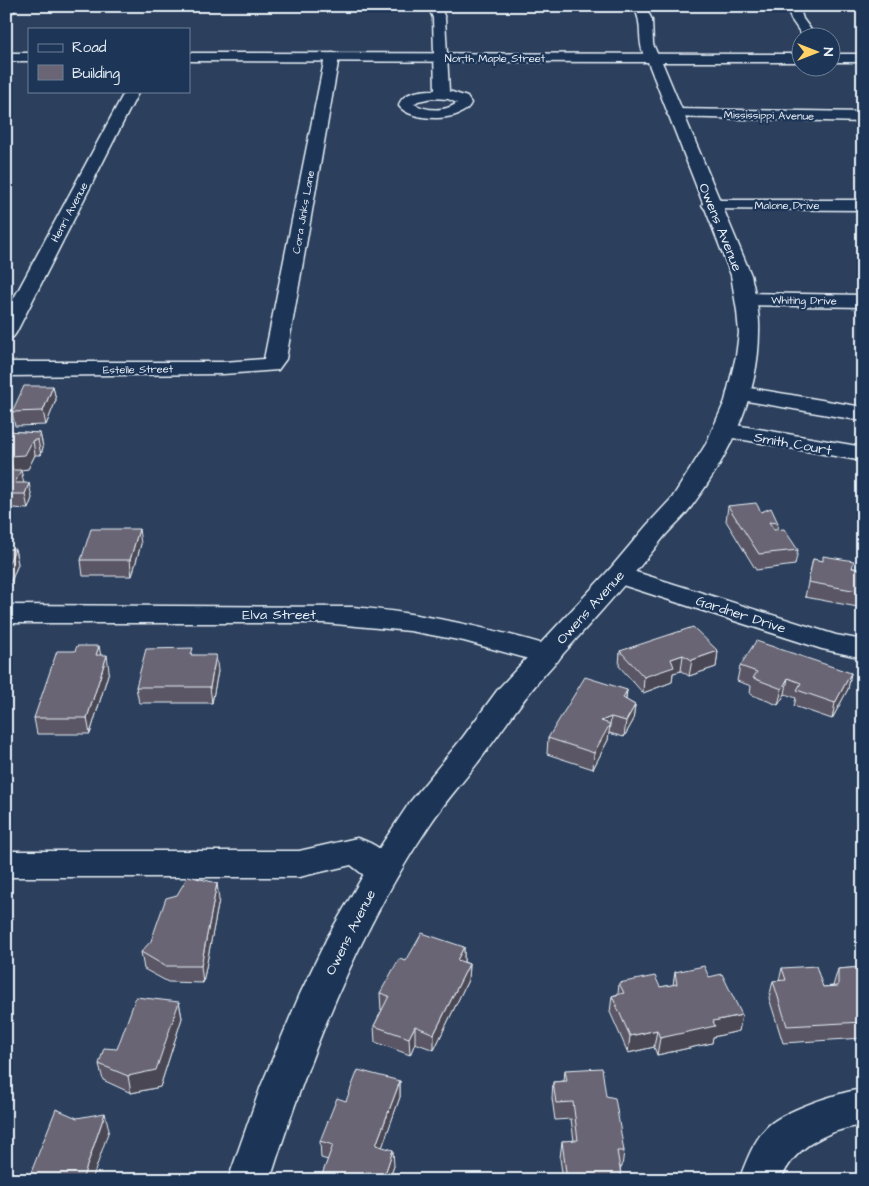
<svg xmlns="http://www.w3.org/2000/svg" width="869" height="1186" viewBox="0 0 869 1186" font-family="'Architects Daughter',sans-serif">
	<rect width="100%" height="100%" fill="#2c3f5d"/>
	<filter id="ink" filterUnits="userSpaceOnUse"><feTurbulence type="fractalNoise" baseFrequency=".02" numOctaves="2"/><feDisplacementMap in="SourceGraphic" scale="10" xChannelSelector="R" yChannelSelector="G"/><feConvolveMatrix kernelMatrix="1 2 1 2 8 2 1 2 1" color-interpolation-filters="sRGB"/></filter>
	<g filter="url(#ink)">
		<g fill="none" stroke-linecap="round" stroke-linejoin="round">
			<g stroke="#e8f1f8" stroke-width="3">
				<path id="minor" d="M6,6H18L10,15L6,16Z
					M428,6H440L445,18L449,91L467,97L471,103C463,123 411,122 399,106C401,92 422,90 435,90L433,18ZM432,98L448,99L457,103C445,112 427,111 414,104L418,101Z
					M633,6H645L652,20L653,44L659,58L657,61H647C635,42 645,24 633,6Z
					M787,6H799L803,19L817,38H804L791,19Z
					M332,53L339,57L286,359L278,370L223,374L6,376V362H223L264,359L325,57Z
					M125,91H139L16,333L13,337L6,339V313Z
					M675,109L863,112V122L670,117L667,114L670,111Z
					M711,200H863V210L705,209L702,205L705,201Z
					M746,293L863,295V307L746,305L739,303L736,299L739,295Z
					M738,386L863,407V421L730,398L727,393L730,388Z
					M724,423L863,447V461L716,435L712,430L716,425Z
					M620,567L836,635L863,640V658L822,649L610,581L606,575L610,569Z
					M6,605L353,607C423,613 490,628 557,648L562,655L557,662L547,664L464,641L410,631L324,623H6Z
					M357,838C374,843 391,854 399,870L394,879C373,886 368,878 351,865L299,877H6V851H299Z
					M863,1089V1125C828,1130 794,1146 781,1180H739C746,1162 753,1142 766,1128C782,1111 839,1092 863,1089Z"/>
			</g>
			<g stroke="#e8f1f8" stroke-width="3">
				<path id="tertiary" d="M6,53H29V61H6Z
					M189,53L802,54V62H662L751,275C755,294 760,313 759,332C759,395 729,457 691,507C683,518 672,527 663,538C626,585 585,629 545,674C523,699 505,726 485,753C466,779 444,802 427,829C355,937 309,1057 270,1180H228L261,1086L300,994L327,938L376,853L410,802L463,737L499,688L609,570L647,525L672,498L706,444L725,401L736,356L739,333L737,311L731,275L648,62L189,61Z
					M832,54H863V62H832Z"/>
			</g>
			<use href="#minor" fill="#1d3557" fill-rule="evenodd"/>
			<use href="#tertiary" fill="#1d3557" fill-rule="evenodd"/>
		</g>
		<path fill="#5a5765" stroke="#e8f1f8" d="M53,386L56,400L46,425L15,426L12,412Z
			M6,431L40,433L43,447L41,455H35L28,469L21,470L23,483L32,498L28,509L13,508L9,521L6,522Z
			M728,506L761,512L778,523L777,529L798,550L795,565L756,570L726,521Z
			M141,544L132,576H83L81,560Z
			M6,549H15L18,564L11,582H6Z
			M813,559L863,570V608L805,597Z
			M99,646L100,655L109,671L90,734H37L34,718L75,651Z
			M620,651H718L716,667L689,676L681,671L673,673L672,682L643,693L619,666Z
			M194,655L218,671L212,703H139L136,687Z
			M740,666L851,673L848,689L832,719L794,706L796,698L785,694L778,705L750,694L751,686L737,681Z
			M627,690L626,700L635,705L633,721L624,737L609,733L608,740L593,769L547,754L548,738Z
			M219,900L203,983L168,982L144,969L141,952Z
			M464,947V962L469,964L468,980L434,1050L415,1043L410,1055L375,1042L374,1026L382,1010H381L380,993L406,961Z
			M863,967V1038L783,1043L769,998L773,981H779L782,968L823,987L833,986L838,969Z
			M675,972L709,977L742,1015L739,1031L713,1037L712,1043L657,1055L654,1047L628,1053L610,1012L612,996L618,994L619,983L660,987L673,985Z
			M179,1002L182,1018L160,1087L131,1093L103,1080L99,1064Z
			M565,1070L606,1096L624,1151L622,1167H620L622,1180H563L560,1158L562,1141H574L571,1119L555,1120L552,1098L553,1082L564,1081Z
			M400,1081V1097L382,1147L394,1166L389,1180H320L328,1160L321,1158L320,1141L346,1101Z"/>
		<path fill="#4a4752" stroke="#e8f1f8" d="M53,386L56,400L46,425L43,411Z
			M40,433L43,447L41,455L38,440Z
			M33,440L35,455L28,469L21,470L24,484L17,494L10,456Z
			M29,483L32,498L28,509L25,494Z
			M10,494L13,508L9,521L6,522V506Z
			M139,529L141,544L132,576L130,560Z
			M15,549L18,564L11,582L7,567Z
			M99,646L102,662L96,655Z
			M718,651L716,667L689,676L692,660Z
			M107,655L109,671L90,734L87,718Z
			M216,655L218,671L212,703L210,687Z
			M683,655L681,671L673,673L672,682L643,693L644,677L671,659Z
			M851,673L848,689L832,719L835,703Z
			M788,678L785,694L778,705L782,689Z
			M627,690L625,706L623,698Z
			M635,705L633,721L624,737L626,721Z
			M611,717L608,740L593,769L594,753L601,721Z
			M217,883L219,900L203,983L201,966Z
			M464,947V964L457,960Z
			M469,964L468,980L434,1050V1034Z
			M179,1002L182,1018L160,1087L131,1093L128,1076Z
			M742,1015L739,1031L713,1037L712,1043L657,1055L660,1038L713,1021Z
			M415,1026V1043L410,1055L409,1038Z
			M657,1030L654,1047L628,1053L630,1036Z
			M400,1081V1097L377,1162L376,1145Z
			M105,1113L109,1130L92,1180H82Z
			M393,1150L394,1166L389,1180H383Z"/>
		<path fill="#696575" stroke="#e8f1f8" d="M24,386H53L43,411L12,412Z
			M6,431L40,433L38,440H33L25,455L10,456H6Z
			M6,470H21L15,483H29L25,494H10L6,506Z
			M756,503L761,512L771,508L778,523L769,522L774,530L784,529L798,550L759,554L728,506Z
			M91,529H139L130,560H81Z
			M6,549H15L7,567H6Z
			M823,556L854,561L852,568L863,570V592L808,582L813,559L823,561Z
			M693,627L718,651L692,660L683,655L671,659L674,667L644,677L620,651Z
			M756,641L851,673L835,703L797,690L801,683L788,678L782,689L753,678L757,672L740,666Z
			M77,646H99L96,655H107L87,718H34L57,651H75Z
			M193,648L191,655H216L210,687H136L146,649Z
			M585,677L627,690L623,698L635,705L626,721L611,717L601,721L610,724L594,753L548,738Z
			M188,876L217,883L201,966H165L141,952L151,941L166,898L177,895Z
			M422,933L464,947L457,960L469,964L434,1034L415,1026L409,1038L374,1026L389,996L380,993L399,959L406,961Z
			M704,966L709,977L722,974L742,1015L713,1021L715,1026L660,1038L657,1030L630,1036L612,996L624,993L619,983L655,976L660,987L677,984L675,972Z
			M816,966L823,987L838,986V969L863,967V1022L787,1026L773,981L786,980L782,968Z
			M136,997L179,1002L156,1070L128,1076L99,1064L104,1048L117,1049Z
			M602,1068L606,1096L615,1098L624,1151H617L622,1180H567L562,1141L578,1140L573,1102L556,1103L553,1082L567,1081L565,1070Z
			M358,1070L400,1081L376,1145L393,1150L383,1180H320L333,1145L320,1141L337,1098L346,1101Z
			M56,1109L77,1118L105,1113L82,1180H28Z"/>
	</g>
	<g text-anchor="middle" stroke-width="4.5" stroke-linejoin="round" paint-order="stroke">
		<g font-size="11" fill="#e8f1f8" stroke="#1d3557">
			<text x="495" y="62">North Maple Street</text>
			<text transform="translate(769 115) rotate(1)" y="4">Mississippi Avenue</text>
			<text x="787" y="209">Malone Drive</text>
			<text transform="translate(69 212) rotate(-62)" y="4">Henri Avenue</text>
			<text transform="translate(303 212) rotate(-80)" y="4">Cora Jinks Lane</text>
			<text transform="translate(804 300) rotate(1)" y="4">Whiting Drive</text>
			<text transform="translate(138 369) rotate(-1)" y="4">Estelle Street</text>
		</g>
		<g font-size="14" fill="#e8f1f8" stroke="#1d3557">
			<text transform="translate(721 227) rotate(68)" y="5">Owens Avenue</text>
			<text transform="translate(793 443) rotate(10)" y="5">Smith Court</text>
			<text transform="translate(590 607) rotate(-48)" y="5">Owens Avenue</text>
			<text x="279" y="619">Elva Street</text>
			<text transform="translate(741 614) rotate(18)" y="5">Gardner Drive</text>
			<text transform="translate(350 932) rotate(-63)" y="5">Owens Avenue</text>
		</g>
	</g>
	<rect width="869" height="1186" fill="none" stroke="#1d3557" stroke-width="25"/>
	<rect x="12" y="12" width="844" height="1161" fill="none" stroke="#e8f1f8" stroke-width="2" filter="url(#ink)"/>
	<rect x="28" y="28" width="162" height="65" fill="#1d3557" stroke="#6e8097"/>
	<rect x="38" y="44" width="25" height="8" fill="#1d3557" stroke="#6e8097"/>
	<text x="72" y="52" font-size="15" fill="#e8f1f8">Road</text>
	<rect x="38" y="65" width="25" height="15" fill="#696575" stroke="#6e8097"/>
	<text x="72" y="78" font-size="15" fill="#e8f1f8">Building</text>
	<g transform="translate(816 52) rotate(90)"><circle r="24" fill="#1d3557" stroke="#6e8097"/>
	<path d="M0-4L9 19L0 12L-9 19Z" fill="#ffd166"/>
	<text y="-8" font-size="14" font-weight="bold" text-anchor="middle" fill="#e8f1f8">N</text>
	</g>
</svg>
